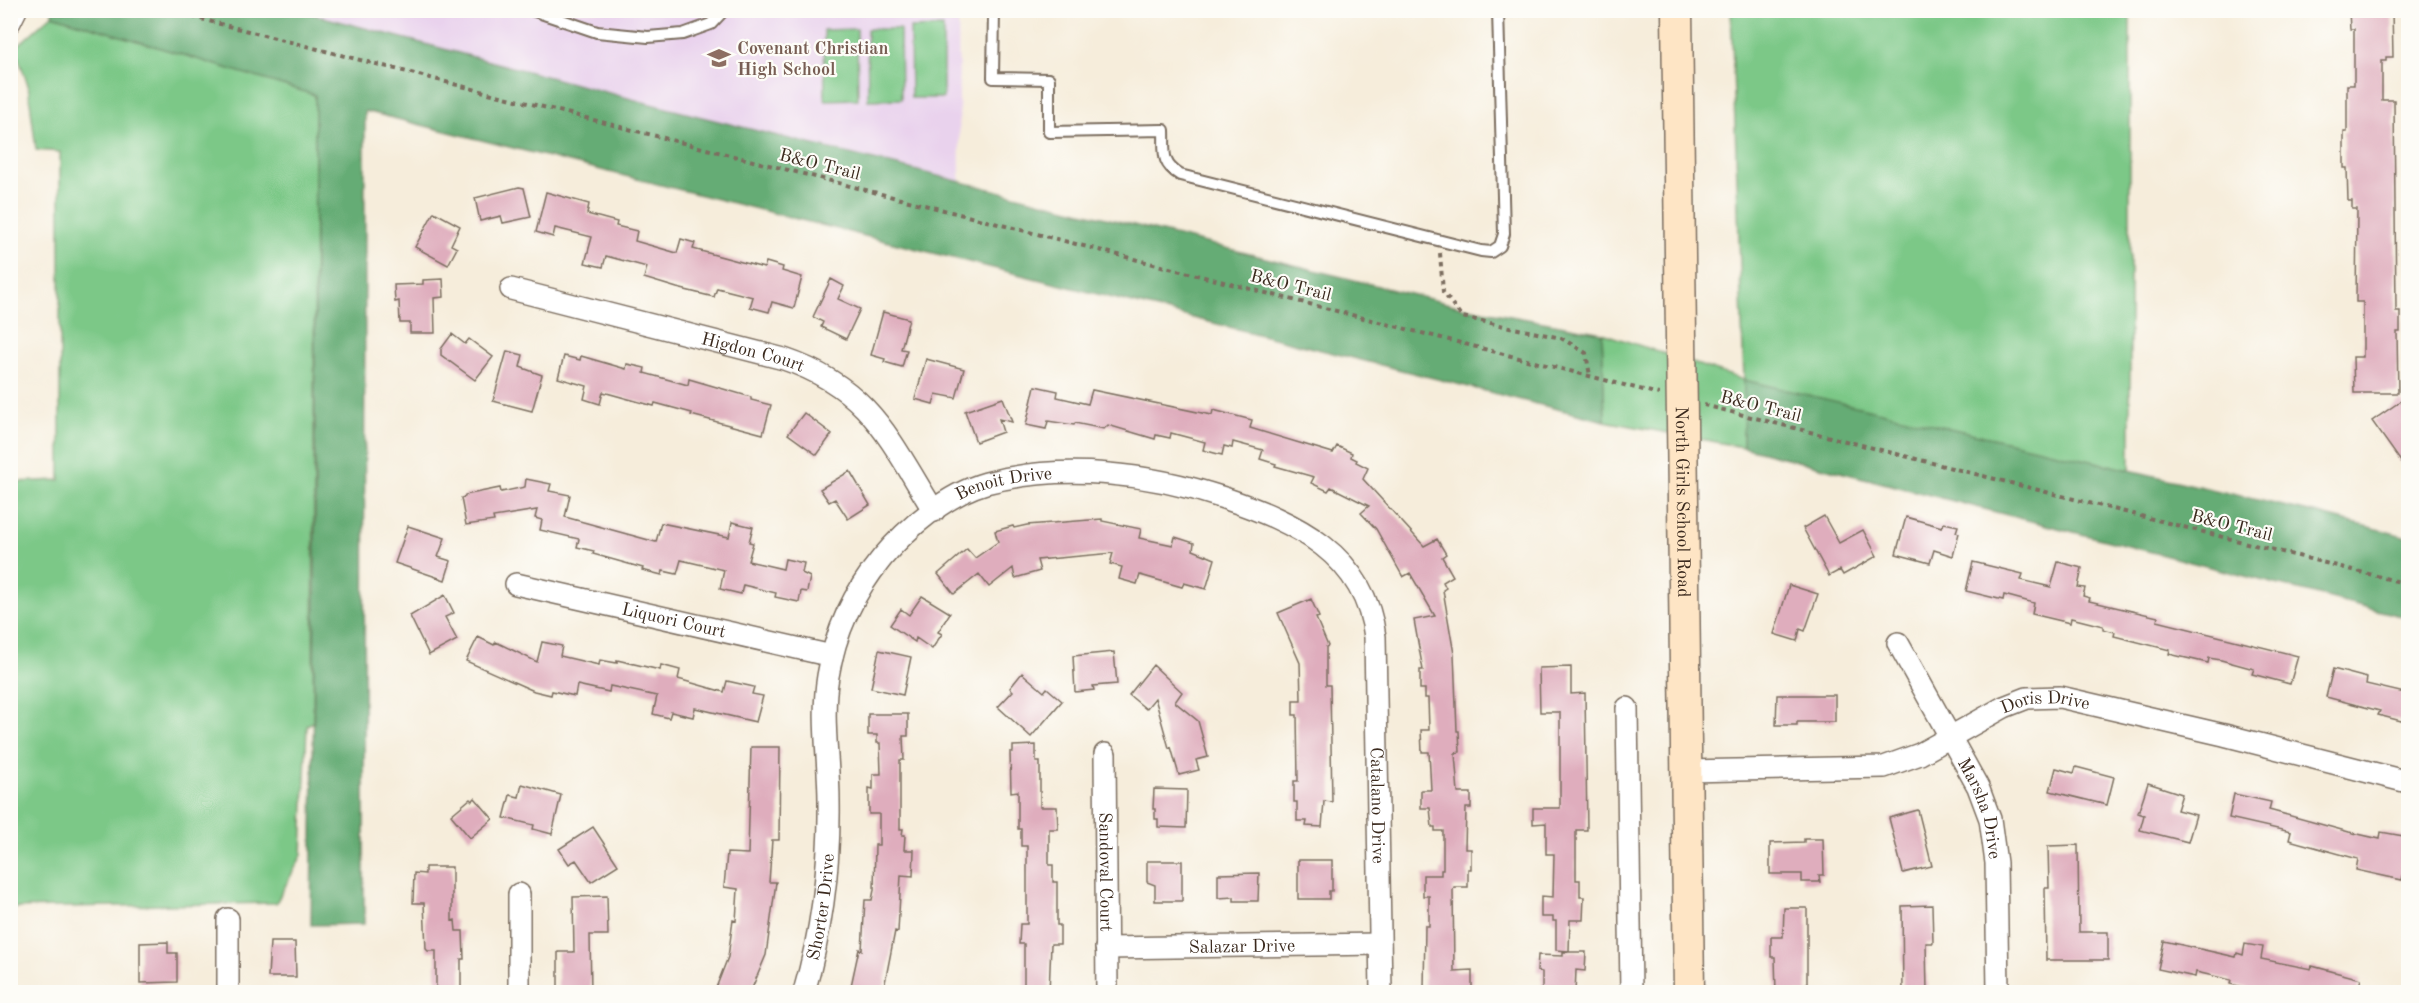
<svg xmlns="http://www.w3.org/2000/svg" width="2419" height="1003" viewBox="0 0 2419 1003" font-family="'Old Standard TT',serif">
	<rect width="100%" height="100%" fill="#fdfcf7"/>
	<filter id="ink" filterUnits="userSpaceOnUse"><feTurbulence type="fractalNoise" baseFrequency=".0167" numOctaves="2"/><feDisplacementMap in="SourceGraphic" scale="12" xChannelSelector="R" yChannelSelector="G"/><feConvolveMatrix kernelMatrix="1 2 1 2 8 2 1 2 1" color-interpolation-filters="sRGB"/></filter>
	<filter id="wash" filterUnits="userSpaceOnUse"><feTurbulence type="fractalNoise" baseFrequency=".008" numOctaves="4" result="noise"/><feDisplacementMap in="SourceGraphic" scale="24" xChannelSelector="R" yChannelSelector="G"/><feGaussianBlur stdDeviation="1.35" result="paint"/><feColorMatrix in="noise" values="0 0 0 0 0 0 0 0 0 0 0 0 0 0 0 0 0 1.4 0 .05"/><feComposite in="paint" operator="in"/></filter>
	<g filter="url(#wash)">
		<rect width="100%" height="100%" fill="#f6eddb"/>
		<path fill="#e9d2ed" d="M301,11H958L960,181L658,106Z"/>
		<path fill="#7cc887" stroke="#5c7952" stroke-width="1.5" d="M1731,11H2130V470L1745,381L1743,447L1605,421L1602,333L1744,380Z
			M52,15L315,95L313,722L307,725L302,855L276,903L11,908L10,486L14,482L60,480V152L36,150L28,85L15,48Z
			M943,27V98H911L910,28Z
			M857,29L858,99L825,100L824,30Z
			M867,29H900L901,99L868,100Z"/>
		<path fill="#65ac74" stroke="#506b49" stroke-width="1.5" d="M52,11H301L658,106L1462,307L1602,333L1605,421L365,111L364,924L311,925L315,596V95L52,15Z
			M1744,380L2318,514L2408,537V618L1743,447Z"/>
		<g id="blocks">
			<path fill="#dfadbd" d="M2349,10H2392L2393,57H2386V61H2382V100H2394L2396,311H2400V332H2397L2398,393H2354L2353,357H2363V302H2356L2357,209H2352V201H2348L2347,168H2344V132H2347V85H2354V29H2350Z
				M519,187L524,188L531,217L503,223L501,216L480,221L475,198Z
				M546,192L589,204L587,214L617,222L616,226L637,231L635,241L677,253L681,239L695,243L693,249L764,268L766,262L783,267L782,271L802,277L794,308L772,302L769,312L750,307L753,297L717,288L714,297L677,288L644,278L647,267L606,256L603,267L585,263L592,237L555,228L553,237L536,232Z
				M434,212L460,226L451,245L457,248L448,265L415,247Z
				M443,279L444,297L434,298L435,333H410V323H400L399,301L395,302L394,285L423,284V280Z
				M831,279L844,286L838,299L860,309L846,339L821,327L823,322L813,317Z
				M883,312L909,319L901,349L907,350L902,367L884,362L885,359L871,355Z
				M452,334L465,344L469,339L493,357L475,380L441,355V349Z
				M507,351L523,355L520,367L542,375L532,411L493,401Z
				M564,356L580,360L581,356L626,369L627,364L645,368L644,373L688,385L689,379L751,397V400L771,405L763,434L691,415L692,413L655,403L654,406L603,392L600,404L584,399L587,386L558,378Z
				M926,359L964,369L956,398L936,394L933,404L915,399Z
				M1035,386L1058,391L1057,397L1088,404L1092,390L1212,415L1213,410L1252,420L1250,428L1333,453L1337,446L1352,453L1351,457L1357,460L1356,462L1368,468L1363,479L1424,546L1437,539L1446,554L1442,557L1453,576L1443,582L1446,588L1443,590L1454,654L1457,731H1459L1460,752L1455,753L1458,793H1471V808H1466L1465,849H1471V869H1468V887H1454L1453,890L1454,971L1472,970V990H1467V993H1432V990H1424L1425,926H1429V896H1423V875H1441V870H1443V831H1435V827H1432L1430,808H1421V790H1431L1429,752H1422L1421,730H1429L1428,698H1425V689H1420V670H1423L1414,620L1435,616L1410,573L1403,577L1376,529L1361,513L1369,506L1331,487L1328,491L1311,483L1314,477L1275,466L1276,464L1260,459L1263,450L1233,442L1232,448L1224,446L1222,455L1203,450L1205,442L1171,433L1170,438L1156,435L1155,439L1108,425L1104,429L1075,423L1074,425L1048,421L1046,429L1026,425Z
				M1003,398L1012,422L999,419L1003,432L976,442L965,411Z
				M2401,401L2409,412V473L2372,421Z
				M804,413L832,434L817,455L788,434Z
				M850,471L870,505L848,519L835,499L829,502L820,489Z
				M526,479L551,484L549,491L570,495L565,517L656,542L661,523L729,537L732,522L753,527L749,542L753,543L748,561L783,569L785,559L804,563L802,573L810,577L807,592L801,591L799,602L775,597L776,593L743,585L741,594L720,589L724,570L681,560L677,574L663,571L662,575L642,570L643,568L593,554L594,551L577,547L579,539L540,530L542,520L535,518L537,510L493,517L494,521L466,525L461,498L465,497V495L500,488L501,492L525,487Z
				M1824,516L1839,543L1863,530L1877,556L1843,575L1840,570L1829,576L1803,528Z
				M1906,517L1942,527L1944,523L1958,526L1956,532L1959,533L1953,556L1934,550L1930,563L1896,554Z
				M1102,519V521L1141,529L1139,538L1173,545L1175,537L1194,543L1193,550L1215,559L1206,589L1184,583L1182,587L1140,575L1137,584L1119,579L1122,567L1110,564L1113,553L1037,560L1040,571L1015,578L1013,568L989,587L979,574L954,594L938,574L967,549L975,558L998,542L995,531L1013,526L1014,528L1027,525Z
				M408,526L445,538L438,557L451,561L445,580L395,563Z
				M1973,562L2023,574L2021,580L2051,587L2058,562L2082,568L2078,587L2085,588L2083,596L2090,598L2089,601L2158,617L2157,621L2298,656L2290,684L2252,674L2254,669L2221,660L2209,658L2208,663L2169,654L2170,650L2114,636L2115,632L2103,629V626L2071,618L2070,623L2032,614L2034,603L2004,595L2003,600L1966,591Z
				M1789,585L1818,594L1805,631L1800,629L1797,641L1774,634Z
				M445,595L454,613L445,617L457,640L429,655L410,616Z
				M922,596L950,613L938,632L942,634L932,649L916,638L915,642L890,625L901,609L909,615Z
				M1311,599L1319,617L1316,618L1328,646L1326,647V685H1330L1332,802L1324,801L1322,827L1306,826L1307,821H1297V802H1294V781H1298L1297,715H1293V700H1301L1300,663L1278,613Z
				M478,637L494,645L496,642L537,662L542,642L562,646L560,656L599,665L600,660L617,663V660L660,670L661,665L680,670L678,679L724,692L727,681L754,687L752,694L763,696L756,722L695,708L693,717L671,712L669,718L653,714L657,696L610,686L609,692L577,685L575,696L552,691L551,695L534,691L466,661Z
				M879,650L911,657L903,695L871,688Z
				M1114,652L1117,684L1093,686L1094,690L1075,692L1073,656Z
				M1153,665L1182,692L1175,702L1198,721L1208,757L1196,760L1199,770L1179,775L1171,747L1169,748L1155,698L1146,709L1129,695Z
				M1571,667V694L1585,693L1587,830H1576V880H1580V897H1584L1583,920H1570L1569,951L1556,950V921H1553V917H1541V896L1553,897L1554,854H1546V823L1533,824V808H1560V712H1540L1539,668Z
				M2333,669L2367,678L2366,684L2409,694V723L2378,715L2380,711L2326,697Z
				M1022,673L1044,692L1047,688L1062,701L1031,737L998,707L1013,691L1010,688Z
				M1777,695H1835V722H1797V725H1776Z
				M868,714H908V736H903L904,760H900V829H903L902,835H905L904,850H914L913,876L901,875L898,932L895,931L883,993L851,986L859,949L862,950L865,900H872L874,890L875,845H879V814H869V788L873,789V774H881L880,743H877V735H868Z
				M1036,745V762H1040V807H1057L1058,829H1049V865H1053V882H1057V925H1060V944H1051L1049,993H1024V944H1019L1020,924H1027V846H1021V829H1018V791L1011,792L1010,752H1013V746Z
				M751,747H780L779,840H772L769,882H776L766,955L750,993H714L728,957L733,920L736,921L738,889L724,887L727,853L748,854Z
				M2076,767L2114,777L2107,805L2050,791L2056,768L2074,773Z
				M2148,783L2182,794L2177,810L2196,815L2188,842L2140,830L2144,815L2138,813Z
				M522,784L561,795L552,834L533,829L534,825L504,818L510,795L519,797Z
				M1154,789L1187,790L1186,828L1158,827V819H1155V809H1153Z
				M2234,794L2271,802L2269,810L2349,832L2380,839L2381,832L2409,837V851L2402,880L2356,870L2358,859L2289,840L2291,832L2229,818Z
				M475,798L493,819L470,838L451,815L470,799L472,801Z
				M1918,810L1932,866L1903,873L1889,818Z
				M593,827L618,865L591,882L576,860L569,864L559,849Z
				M1804,839H1823L1824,875H1819L1820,882H1802V874H1770V843L1804,842Z
				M2078,845L2079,932H2108V960H2046L2045,888H2049L2048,846Z
				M1298,860H1332V891H1329V899H1298Z
				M1147,861H1182V901H1155V885L1147,882Z
				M425,867H452V921L455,920L456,931H463L464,959H461V993H436V951H428L426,949L424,903H413L414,873L425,874Z
				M1259,873L1258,901H1234V897L1218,898V874Z
				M607,896L608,935H590L591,992L558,993V952H574L573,897Z
				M1932,905L1933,943H1926L1927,993H1903L1902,906Z
				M1784,908H1807V993H1776L1775,957H1771V937H1783Z
				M2164,941L2236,957L2237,953L2243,955L2245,944L2263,947L2261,959L2311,969L2312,966L2361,979L2357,993H2268L2230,984L2231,980L2196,972L2195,977L2158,969Z
				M168,942V953H177V982L140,983V943Z
				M270,942H295L296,977H268Z
				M1563,952H1586L1585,971L1576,970L1575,993H1542V972L1537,971L1538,955L1563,956Z"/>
		</g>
	</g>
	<g filter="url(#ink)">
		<use href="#blocks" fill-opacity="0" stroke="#7c6e60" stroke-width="1.5"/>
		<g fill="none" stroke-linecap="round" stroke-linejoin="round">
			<g stroke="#7c6e60" stroke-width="14">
				<path id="service" d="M532,10L597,32L648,37L683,34L711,24L724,10
					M994,10L993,78L1049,79V132L1164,130C1165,151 1160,163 1180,175L1481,251L1491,252L1500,246L1504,234L1498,10"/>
			</g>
			<g stroke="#7c6e60" stroke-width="24">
				<g id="minor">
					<path d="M10,22L16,10"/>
					<path id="s1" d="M511,289L784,359C870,388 889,439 934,511"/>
					<path id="s2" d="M516,584L832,656"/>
					<path id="s3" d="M1898,643L1978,787L1990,819L1996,863L1998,992"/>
					<path d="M1627,708L1631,992"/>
					<path id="s4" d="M1105,754L1107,992"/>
					<path id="s5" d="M1686,771L1884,767L1920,754L2004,707L2027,698L2060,697L2224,735L2408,782"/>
					<path d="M519,894V992"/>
					<path d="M228,919V992"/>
					<path id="s6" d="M1106,948L1380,944"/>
					<path id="s7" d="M804,992C822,930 830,866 829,801C829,759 821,718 828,676C835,633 854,592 882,558C907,528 947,494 986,483C1063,463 1149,473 1224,498C1295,522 1365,554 1375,637L1381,992"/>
				</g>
			</g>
			<g stroke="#7c6e60" stroke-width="33">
				<g id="secondary">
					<path id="s8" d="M1677,10L1689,992"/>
				</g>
			</g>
			<path stroke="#7c6e60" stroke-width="4" stroke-dasharray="4.5 4.5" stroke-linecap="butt" d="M166,10L1659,394
				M1440,253L1443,292L1462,317L1561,338L1586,353L1590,376
				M1704,405L2408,584"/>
			<use href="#service" stroke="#fff" stroke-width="10"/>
			<use href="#minor" stroke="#fff" stroke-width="21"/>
			<use href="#secondary" stroke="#fee5c5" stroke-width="30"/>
		</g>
	</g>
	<defs>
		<g id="school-bare" transform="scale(1.8)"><path d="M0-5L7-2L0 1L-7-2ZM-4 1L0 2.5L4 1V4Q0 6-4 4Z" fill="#8d6e63" stroke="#fdfcf7" stroke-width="2.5" paint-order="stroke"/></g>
	</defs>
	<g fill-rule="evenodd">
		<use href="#school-bare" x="719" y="58"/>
	</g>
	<g text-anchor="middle" stroke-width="4.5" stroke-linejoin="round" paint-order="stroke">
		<g font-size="18" font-weight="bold" fill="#785e54" stroke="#fdfcf7" text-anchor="start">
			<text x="737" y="54">Covenant Christian<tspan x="737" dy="21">High School</tspan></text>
		</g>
		<g font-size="18" fill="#3b2a1e" stroke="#fdfcf7">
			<text transform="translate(820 164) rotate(14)" y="6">B&amp;O Trail</text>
			<text transform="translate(1291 285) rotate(14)" y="6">B&amp;O Trail</text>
			<text dy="6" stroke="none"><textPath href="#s1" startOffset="250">Higdon Court</textPath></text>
			<text transform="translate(1761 406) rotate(14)" y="6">B&amp;O Trail</text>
			<text dy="6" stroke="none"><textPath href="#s7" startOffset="597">Benoit Drive</textPath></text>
			<text dy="6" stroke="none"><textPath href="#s8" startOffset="492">North Girls School Road</textPath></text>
			<text transform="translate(2232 525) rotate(14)" y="6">B&amp;O Trail</text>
			<text dy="6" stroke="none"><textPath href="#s2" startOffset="162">Liquori Court</textPath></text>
			<text dy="6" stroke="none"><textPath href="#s5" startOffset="375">Doris Drive</textPath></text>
			<text dy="6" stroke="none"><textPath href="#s7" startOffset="1208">Catalano Drive</textPath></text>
			<text dy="6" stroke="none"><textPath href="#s3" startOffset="186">Marsha Drive</textPath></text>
			<text dy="6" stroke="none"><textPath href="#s4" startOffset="118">Sandoval Court</textPath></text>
			<text dy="6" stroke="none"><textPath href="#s7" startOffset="87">Shorter Drive</textPath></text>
			<text dy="6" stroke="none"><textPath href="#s6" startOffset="136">Salazar Drive</textPath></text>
		</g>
	</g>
	<rect width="2419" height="1003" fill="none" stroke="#fdfcf7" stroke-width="36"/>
</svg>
